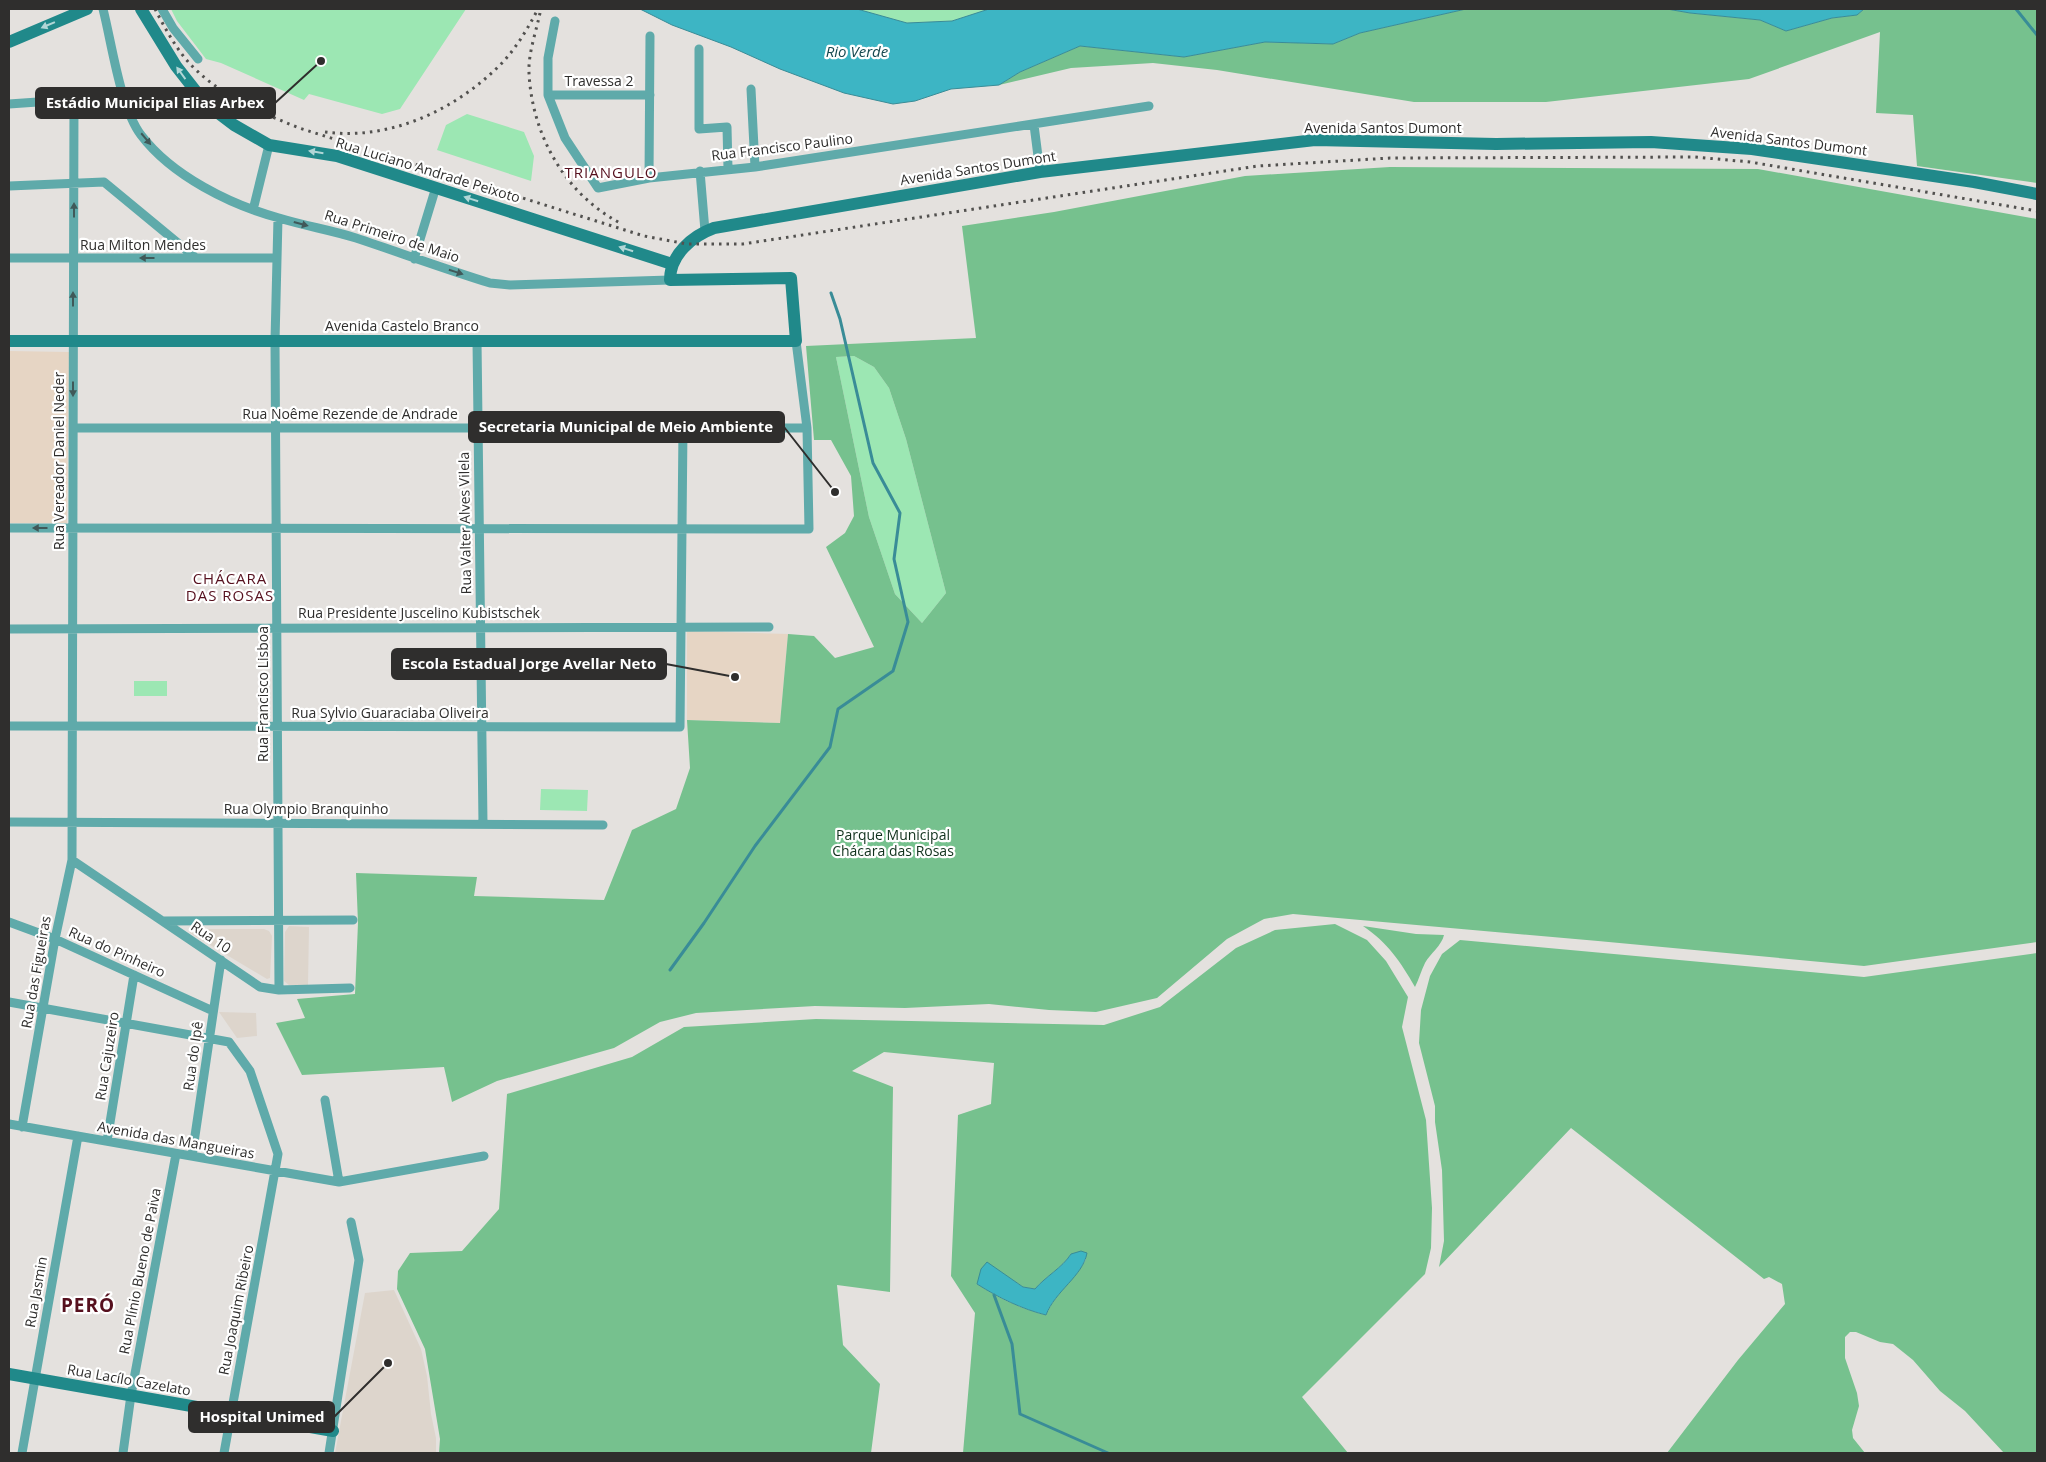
<svg xmlns="http://www.w3.org/2000/svg" width="2046" height="1462" viewBox="0 0 2046 1462" font-family="'Open Sans',sans-serif">
	<rect width="100%" height="100%" fill="#e4e1de"/>
	<path fill="#ddd5cc" d="M289,926L309,927L308,985H289L284,981L285,932Z
		M189,929H264L269,931L272,936L270,978L267,979L190,933Z
		M219,1012L256,1013L257,1036L237,1038Z
		M394,1290L421,1349L427,1376L431,1414L436,1438V1453H335L365,1293Z"/>
	<path fill="#e6d5c4" d="M9,351L69,352L67,523H9Z
		M687,631L788,634L780,723L687,720Z"/>
	<path fill="#9ce7b3" d="M171,9H466L400,109L382,114L309,94L304,100L221,63L206,59L177,21Z
		M857,9H989L952,21L907,23Z
		M467,114L524,132L534,156L531,181L437,150L446,125Z
		M854,356L874,367L889,388L906,439L946,593L922,623L895,594L869,517L836,357Z
		M134,681H167V696H134Z
		M541,789L588,790L587,811L540,810Z"/>
	<path fill="#76c18e" fill-rule="evenodd" d="M1466,9H1667L1690,13L1760,20L1786,31L1832,18L1857,15L1864,9H2037V183L1917,166L1913,115L1876,113L1880,32L1749,79L1546,102H1414L1217,70L1153,63L1071,68L999,85L1020,72L1080,46L1184,57L1265,42L1333,44L1360,33Z
		M1390,167L1758,169L2037,219V942L1864,966L1598,941L1293,914L1264,919L1227,939L1157,998L1096,1012L1049,1010L989,1004L905,1008L815,1006L696,1013L660,1022L614,1048L497,1081L452,1102L444,1067L302,1075L276,1023L305,1018L297,999L355,994L358,923L356,873L477,877L474,896L604,900L632,830L676,809L690,768L687,720L780,723L788,634L814,636L835,658L874,647L826,547L845,533L854,516L851,476L831,440H814L806,346L976,338L962,226L1054,212L1245,176ZM854,356L874,367L889,388L906,439L946,593L922,623L895,594L869,517L836,357Z
		M1335,924L1367,940L1386,961L1408,997L1402,1027L1426,1120L1432,1208L1431,1248L1425,1274L1302,1397L1348,1453H963L975,1313L951,1276L958,1115L991,1104L994,1063L884,1052L852,1071L893,1087L890,1292L837,1285L843,1345L880,1384L871,1453H439L440,1439L425,1349L397,1289L398,1271L410,1253L462,1251L499,1209L507,1094L632,1057L684,1027L816,1019L1104,1025L1160,1007L1236,948L1275,930ZM1071,1254L1086,1259C1075,1280 1055,1293 1046,1315C1021,1309 999,1298 977,1284L987,1263L1023,1287L1035,1289C1046,1276 1062,1268 1071,1254Z
		M1363,926L1416,934L1444,935C1442,945 1430,954 1425,963C1421,971 1419,979 1415,987C1400,961 1388,943 1363,926Z
		M1460,940L1864,977L2037,953V1453H2004L1965,1411L1940,1391L1913,1360L1893,1344L1880,1342L1856,1332H1850L1845,1337V1358L1857,1393L1859,1406L1852,1430L1853,1438L1865,1453H1667L1738,1360L1785,1304L1782,1284L1769,1277L1764,1279L1571,1128L1439,1267L1444,1241L1442,1170L1435,1122V1106L1419,1043L1421,1010L1430,976L1442,954Z"/>
	<path fill="#3db5c4" stroke="#398c97" d="M640,9H857L907,23L952,21L989,9H1466L1360,33L1333,44L1265,42L1184,57L1080,46L1020,72L999,85L951,89L915,101L893,104L844,93L780,69L731,47L672,25Z
		M1667,9H1864L1857,15L1832,18L1786,31L1760,20L1690,13Z
		M1081,1251L1087,1253C1083,1276 1055,1291 1046,1315C1022,1309 999,1298 977,1284L981,1269L987,1262L1023,1287L1035,1289C1046,1276 1062,1268 1071,1254Z"/>
	<g fill="none" stroke-linecap="round" stroke-linejoin="round">
		<path stroke="#398c97" stroke-width="3" d="M2016,9L2037,35
			M670,970L704,923L755,846L830,747L838,709L893,671L908,622L894,559L900,513L873,463L840,319L831,293
			M994,1295L1012,1344L1020,1414L1108,1453"/>
		<path stroke="#5faaaa" stroke-width="9" d="M103,9C112,44 120,107 141,135C172,176 231,205 279,218C305,226 331,230 356,238C401,253 445,269 490,283L510,285L670,280
			M162,9L173,28L198,59
			M555,21L548,58V95L565,138L598,188L649,178L755,167L1149,106
			M699,49V129L727,127L728,169
			M751,89L755,167
			M548,95H650
			M9,104L124,96
			M1034,125L1040,172
			M700,171L705,231
			M649,178L650,36
			M9,186L104,182L196,258
			M253,210L269,145
			M278,218L275,341L279,990
			M9,258H277
			M414,259L436,187
			M477,341L483,824
			M73,428H807
			M9,528L809,529L807,428L796,341
			M9,629L769,627
			M9,726L680,727L683,428
			M9,822L603,825
			M72,860L260,987L279,990L350,988
			M163,921L353,920
			M9,922L55,939L213,1011
			M9,1002L229,1042L250,1071L278,1154L224,1453
			M325,1100L339,1182
			M9,1124L339,1182L484,1156
			M22,1127L55,939L72,860L74,100
			M107,1141L134,975
			M192,1156L221,960
			M22,1453L78,1136
			M123,1453L131,1395L176,1154
			M329,1453L359,1260L351,1222"/>
		<path stroke="#20898a" stroke-width="12" d="M141,9L176,66L205,103L234,125L269,145L337,156L672,264
			M9,42L87,9
			M9,341H796L791,278L670,280C670,255 692,236 714,228L1040,172L1315,140L1496,144L1651,142L1752,149L1974,182L2037,194
			M9,1374L333,1431"/>
		<path stroke="#52514f" stroke-width="3" stroke-dasharray="2.5 5" stroke-linecap="butt" d="M155,9C165,28 177,51 193,67C223,97 260,112 299,128L644,236L687,244H743L1258,166L1390,158L1695,157L1750,162L2037,211
			M540,13C536,32 528,54 529,73C532,135 565,194 620,223
			M325,132C391,141 457,109 502,63C517,47 528,28 538,9"/>
	</g>
	<defs><path id="oneway-solid" d="M-6-.8H1V-3.2L6.5 0L1 3.2V.8H-6Z" transform="scale(1.25)"/></defs>
	<g fill="#b1d6d6">
		<use href="#oneway-solid" transform="translate(48 25) rotate(157)"/>
		<use href="#oneway-solid" transform="translate(181 73) rotate(-126)"/>
		<use href="#oneway-solid" transform="translate(316 152) rotate(-171)"/>
		<use href="#oneway-solid" transform="translate(471 199) rotate(-162)"/>
		<use href="#oneway-solid" transform="translate(626 249) rotate(-162)"/>
	</g>
	<g fill="#405959">
		<use href="#oneway-solid" transform="translate(146 139) rotate(50)"/>
		<use href="#oneway-solid" transform="translate(74 210) rotate(-90)"/>
		<use href="#oneway-solid" transform="translate(301 224) rotate(15)"/>
		<use href="#oneway-solid" transform="translate(147 258) rotate(-180)"/>
		<use href="#oneway-solid" transform="translate(456 272) rotate(18)"/>
		<use href="#oneway-solid" transform="translate(73 299) rotate(-90)"/>
		<use href="#oneway-solid" transform="translate(73 389) rotate(90)"/>
		<use href="#oneway-solid" transform="translate(40 528) rotate(180)"/>
	</g>
	<g text-anchor="middle" stroke-width="4.5" stroke-linejoin="round" paint-order="stroke">
		<g font-size="14" fill="#2f2e2d" stroke="#fff">
			<text x="599" y="86">Travessa 2</text>
			<text x="1383" y="133">Avenida Santos Dumont</text>
			<text transform="translate(1789 141) rotate(7)" y="5">Avenida Santos Dumont</text>
			<text transform="translate(782 147) rotate(-7)" y="5">Rua Francisco Paulino</text>
			<text transform="translate(978 168) rotate(-9)" y="5">Avenida Santos Dumont</text>
			<text transform="translate(428 170) rotate(17)" y="5">Rua Luciano Andrade Peixoto</text>
			<text transform="translate(392 236) rotate(18)" y="5">Rua Primeiro de Maio</text>
			<text x="143" y="250">Rua Milton Mendes</text>
			<text x="402" y="331">Avenida Castelo Branco</text>
			<text x="350" y="419">Rua Noême Rezende de Andrade</text>
			<text transform="translate(59 461) rotate(-90)" y="5">Rua Vereador Daniel Neder</text>
			<text transform="translate(465 523) rotate(-91)" y="5">Rua Valter Alves Vilela</text>
			<text x="419" y="618">Rua Presidente Juscelino Kubistschek</text>
			<text transform="translate(263 694) rotate(-90)" y="5">Rua Francisco Lisboa</text>
			<text x="390" y="718">Rua Sylvio Guaraciaba Oliveira</text>
			<text x="306" y="814">Rua Olympio Branquinho</text>
			<text transform="translate(211 937) rotate(34)" y="5">Rua 10</text>
			<text transform="translate(117 952) rotate(24)" y="5">Rua do Pinheiro</text>
			<text transform="translate(36 972) rotate(-80)" y="5">Rua das Figueiras</text>
			<text transform="translate(107 1056) rotate(-81)" y="5">Rua Cajuzeiro</text>
			<text transform="translate(193 1056) rotate(-82)" y="5">Rua do Ipê</text>
			<text transform="translate(176 1140) rotate(10)" y="5">Avenida das Mangueiras</text>
			<text transform="translate(140 1271) rotate(-79)" y="5">Rua Plínio Bueno de Paiva</text>
			<text transform="translate(36 1292) rotate(-80)" y="5">Rua Jasmin</text>
			<text transform="translate(236 1310) rotate(-79)" y="5">Rua Joaquim Ribeiro</text>
			<text transform="translate(129 1380) rotate(10)" y="5">Rua Lacílo Cazelato</text>
		</g>
		<g font-size="14" fill="#10311c" stroke="#fff">
			<text x="893" y="840">Parque Municipal<tspan x="893" dy="16">Chácara das Rosas</tspan></text>
		</g>
		<g font-size="15" font-style="italic" fill="#164950" stroke="#fff">
			<text x="857" y="57">Rio Verde</text>
		</g>
		<g font-size="15" letter-spacing="1" fill="#56101e" stroke="#fff">
			<text x="611" y="178">TRIANGULO</text>
			<text x="230" y="584">CHÁCARA<tspan x="230" dy="17">DAS ROSAS</tspan></text>
		</g>
		<g font-size="19" font-weight="bold" letter-spacing="1" fill="#56101e" stroke="#fff">
			<text x="88" y="1312">PERÓ</text>
		</g>
	</g>
	<path fill="none" stroke="#2f2e2d" stroke-width="2" d="M321 61L275 103M835 492L784 427M735 677L666 664M388 1363L334 1417"/>
	<g fill="#2f2e2d" stroke="#fff" stroke-width="2">
		<circle cx="321" cy="61" r="5"/>
		<circle cx="835" cy="492" r="5"/>
		<circle cx="735" cy="677" r="5"/>
		<circle cx="388" cy="1363" r="5"/>
	</g>
	<g fill="#2f2e2d" stroke="#2f2e2d" stroke-width="2">
		<rect x="36" y="88" width="239" height="30" rx="5"/>
		<rect x="469" y="412" width="315" height="30" rx="5"/>
		<rect x="392" y="649" width="274" height="30" rx="5"/>
		<rect x="189" y="1402" width="145" height="30" rx="5"/>
	</g>
	<g font-size="15" text-anchor="middle" font-weight="bold" fill="#fff">
		<text x="155" y="108">Estádio Municipal Elias Arbex</text>
		<text x="626" y="432">Secretaria Municipal de Meio Ambiente</text>
		<text x="529" y="669">Escola Estadual Jorge Avellar Neto</text>
		<text x="262" y="1422">Hospital Unimed</text>
	</g>
	<rect width="2046" height="1462" fill="none" stroke="#2f2e2d" stroke-width="20"/>
</svg>
